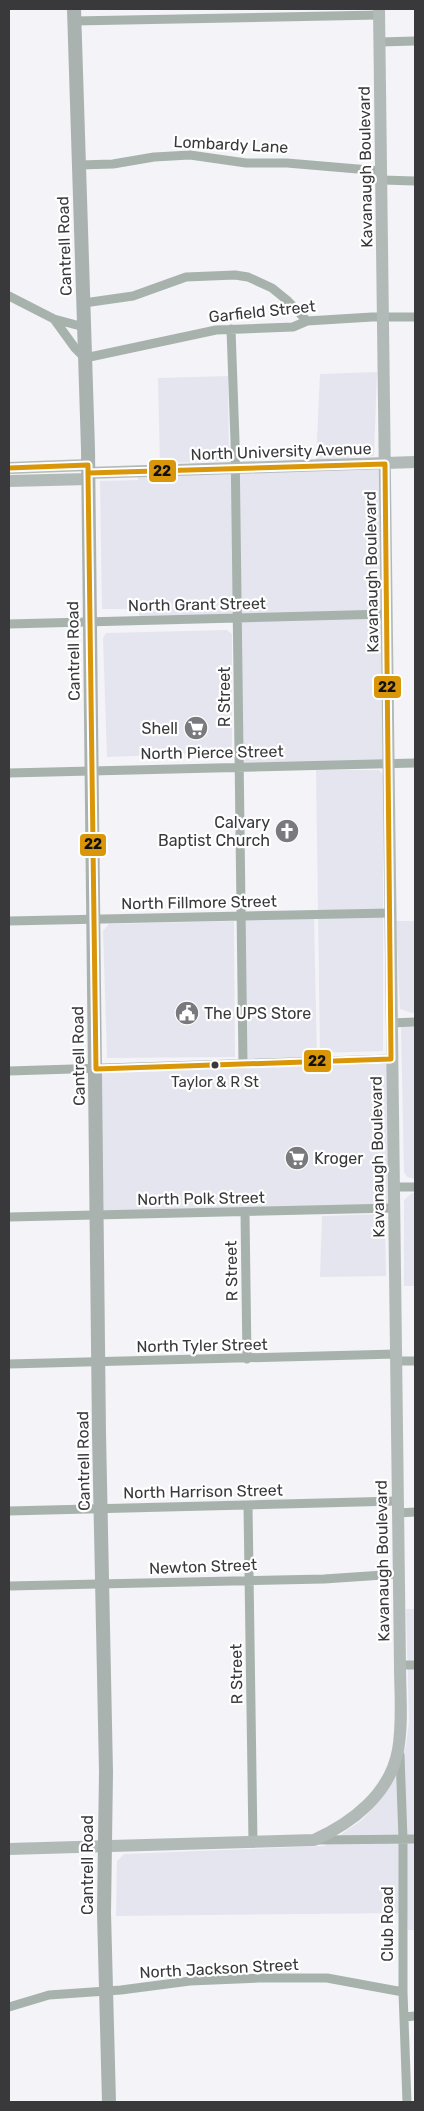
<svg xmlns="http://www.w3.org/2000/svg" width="424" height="2111" viewBox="0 0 424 2111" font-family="Rubik,sans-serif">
	<rect width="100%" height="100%" fill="#f3f3f8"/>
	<path fill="#e5e5ef" d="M377,372L374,456L316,460L320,374Z
		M228,376L229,461L160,463L158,378Z
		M385,464L389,764L239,767L237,618L139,621V609H102L100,481L138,480L139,472Z
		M227,630L232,634V752L107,757L103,638L106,633Z
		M316,770H379L383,775V1051L320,1053Z
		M314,914L317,1061L391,1059L394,1208L98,1216L96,1069L243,1064L241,916Z
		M234,921L235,1057L107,1058L103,931L109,924Z
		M396,921H415V1014L400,1009Z
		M401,1027H415V1179L407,1177L404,1172Z
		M412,1193H415V1286H404V1200Z
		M379,1214L385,1221L386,1276L320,1277L322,1216Z
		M406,1609H415V1930H408L407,1913L116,1916L117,1861L124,1854L324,1846L362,1820L379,1801L393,1780L406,1745L409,1722Z"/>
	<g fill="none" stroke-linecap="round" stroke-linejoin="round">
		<path stroke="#a8b2ac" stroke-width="9" d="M74,21L379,15
			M380,42L415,41
			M79,165L113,164L154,157L190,155L246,163H287L381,171
			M382,180L415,181
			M9,296L54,319L84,327
			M84,303L133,296L186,277L235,275L248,277L272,288L288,301L307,321
			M54,319L75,348L85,358L216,330L293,327L307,321L372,317H415
			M231,329L235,441L243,1064
			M9,624L387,614
			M9,773L415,763
			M9,921L390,913
			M391,1023L415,1022
			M9,1071L391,1059
			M394,1187H415
			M245,1213L247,1359
			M9,1217L394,1208
			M396,1361H415
			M9,1364L396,1354
			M248,1506L253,1843
			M9,1511L397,1501
			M398,1513L415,1512
			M9,1586L324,1579L398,1574
			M400,1665H415
			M400,1755L403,1839V1992L407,2102
			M317,1840L415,1839
			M9,2007L49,1995L121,1990L190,1981L259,1978H327L403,1992
			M404,2017L415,2016"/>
		<path stroke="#b2bab7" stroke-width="12" d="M9,468L88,465
			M88,473L415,462
			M9,481L88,479
			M9,1849L314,1840C352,1823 390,1794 398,1750C403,1723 400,1693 400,1665L379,9"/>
		<path stroke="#aab2af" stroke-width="14" d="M74,9L88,449L99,1434L106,1772L104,1913L109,2102"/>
		<g stroke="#fff" stroke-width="9">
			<path id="bus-1" d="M385,464L391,1059L96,1069L88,473Z
				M9,468L88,465V473"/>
		</g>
		<use href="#bus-1" stroke="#da9609" stroke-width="5"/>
	</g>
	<defs>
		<g id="supermarket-disc" transform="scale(1.25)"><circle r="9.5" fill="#7a7a7e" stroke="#fff"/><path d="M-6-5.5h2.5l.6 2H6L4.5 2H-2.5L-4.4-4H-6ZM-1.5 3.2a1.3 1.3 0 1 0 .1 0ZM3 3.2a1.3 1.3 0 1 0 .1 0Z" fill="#fff"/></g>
		<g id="church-disc" transform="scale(1.25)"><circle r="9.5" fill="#7a7a7e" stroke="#fff"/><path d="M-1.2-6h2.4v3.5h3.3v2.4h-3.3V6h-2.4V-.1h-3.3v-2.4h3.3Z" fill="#fff"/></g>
		<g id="civic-disc" transform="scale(1.25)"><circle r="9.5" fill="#7a7a7e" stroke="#fff"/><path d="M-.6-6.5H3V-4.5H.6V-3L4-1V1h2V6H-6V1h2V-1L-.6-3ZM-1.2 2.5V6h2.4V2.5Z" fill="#fff"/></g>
	</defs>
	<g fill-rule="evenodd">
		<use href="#supermarket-disc" x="196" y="728"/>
		<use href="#church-disc" x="287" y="831"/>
		<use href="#civic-disc" x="187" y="1013"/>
		<use href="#supermarket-disc" x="297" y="1158"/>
	</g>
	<circle fill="#39393c" stroke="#fff" stroke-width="2" cx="215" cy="1065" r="4.5"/>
	<g text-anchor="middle" stroke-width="4.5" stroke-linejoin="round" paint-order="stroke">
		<g font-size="15" fill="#39393c" stroke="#fff">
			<text x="215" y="1087">Taylor &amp; R St</text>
		</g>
		<g font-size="16" fill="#39393c" stroke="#fff">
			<text transform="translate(231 144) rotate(3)" y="6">Lombardy Lane</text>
			<text transform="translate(365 167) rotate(-91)" y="6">Kavanaugh Boulevard</text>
			<text transform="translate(64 246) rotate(-92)" y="6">Cantrell Road</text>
			<text transform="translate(262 311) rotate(-6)" y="6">Garfield Street</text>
			<text transform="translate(281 451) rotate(-2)" y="6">North University Avenue</text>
			<text transform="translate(371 572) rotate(-91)" y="6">Kavanaugh Boulevard</text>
			<text transform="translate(197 604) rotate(-1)" y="6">North Grant Street</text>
			<text transform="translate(73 651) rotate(-91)" y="6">Cantrell Road</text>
			<text transform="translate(224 697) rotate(-90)" y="6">R Street</text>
			<text transform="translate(212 752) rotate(-1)" y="6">North Pierce Street</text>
			<text transform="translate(199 902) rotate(-1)" y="6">North Fillmore Street</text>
			<text transform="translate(78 1056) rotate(-91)" y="6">Cantrell Road</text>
			<text transform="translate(377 1157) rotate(-91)" y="6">Kavanaugh Boulevard</text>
			<text transform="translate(201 1198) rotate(-1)" y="6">North Polk Street</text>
			<text transform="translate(231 1271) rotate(-91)" y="6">R Street</text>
			<text transform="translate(202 1345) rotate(-1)" y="6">North Tyler Street</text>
			<text transform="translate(83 1461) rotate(-91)" y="6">Cantrell Road</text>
			<text transform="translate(203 1491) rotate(-1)" y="6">North Harrison Street</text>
			<text transform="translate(382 1561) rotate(-91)" y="6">Kavanaugh Boulevard</text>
			<text transform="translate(203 1566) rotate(-2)" y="6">Newton Street</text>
			<text transform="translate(236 1674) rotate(-91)" y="6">R Street</text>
			<text transform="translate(87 1865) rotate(-90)" y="6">Cantrell Road</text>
			<text transform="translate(387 1924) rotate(-90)" y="6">Club Road</text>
			<text transform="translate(219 1968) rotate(-3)" y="6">North Jackson Street</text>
		</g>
		<g font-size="16" fill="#39393c" stroke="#fff" text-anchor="end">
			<text x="178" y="734">Shell</text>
			<text x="270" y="828">Calvary<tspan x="270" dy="18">Baptist Church</tspan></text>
			<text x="204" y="1019" text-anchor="start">The UPS Store</text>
			<text x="314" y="1164" text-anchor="start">Kroger</text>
		</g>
	</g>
	<g stroke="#fff" stroke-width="2">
		<rect x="148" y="459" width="29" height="24" rx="5" fill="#da9609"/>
		<rect x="373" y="675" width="29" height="24" rx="5" fill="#da9609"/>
		<rect x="79" y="833" width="28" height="24" rx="5" fill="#da9609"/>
		<rect x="303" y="1049" width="29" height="24" rx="5" fill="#da9609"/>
	</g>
	<g font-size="14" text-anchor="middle" font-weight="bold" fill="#111">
		<text x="162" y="476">22</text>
		<text x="387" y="692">22</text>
		<text x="93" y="849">22</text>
		<text x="317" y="1066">22</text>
	</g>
	<rect width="424" height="2111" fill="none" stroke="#39393c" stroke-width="20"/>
</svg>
